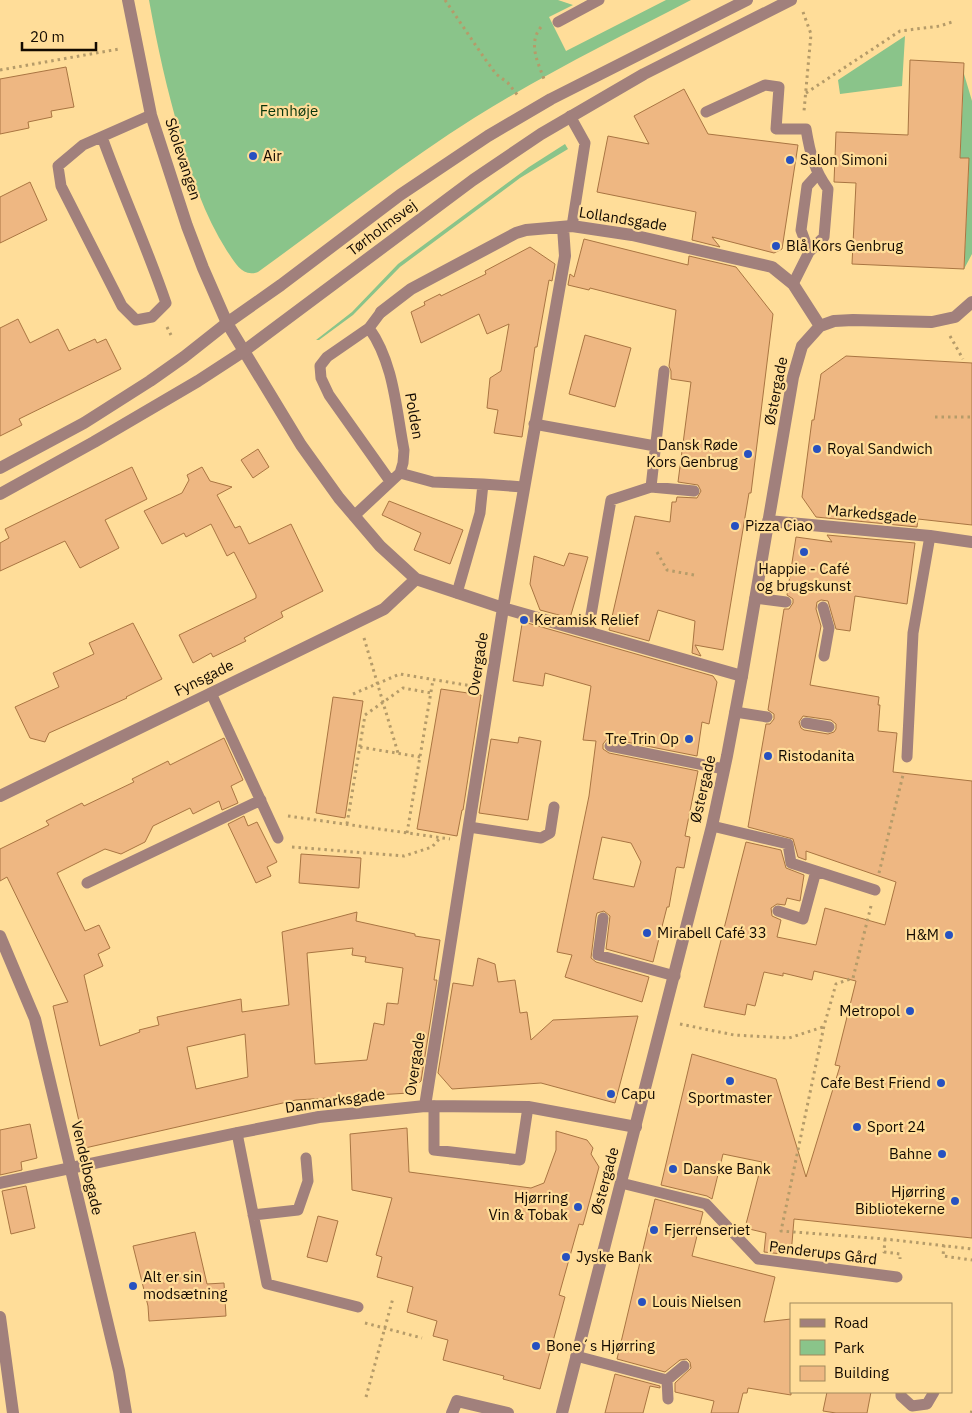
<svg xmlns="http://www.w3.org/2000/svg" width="972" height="1413" viewBox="0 0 972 1413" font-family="'IBM Plex Sans',sans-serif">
	<rect width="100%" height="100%" fill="#fd9"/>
	<path fill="#8ac48a" d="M149,0H558L573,5L549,17L566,51L666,0H691C618,38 544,74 474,118C400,165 330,220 258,272C242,278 235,262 227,251C204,215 191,175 180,134C167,90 157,45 149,0Z
		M905,36L902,86L840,94L838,80Z
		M964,74L972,101V254L964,269L969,159L960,158Z
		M565,144L568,149L520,178L400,267L353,315L319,340H316L352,312L398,264L529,167Z"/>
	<path fill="#eeb782" stroke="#a97542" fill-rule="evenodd" d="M910,60L964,63L960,158H969L964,269L852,264L856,183L834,182L836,132L908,135Z
		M66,67L74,107L51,111L52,117L28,122L29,128L0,134V79Z
		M684,89L708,134L798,145L782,249L774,253L712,237L720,247L692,240L696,212L597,192L608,136L649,144L634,116Z
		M30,182L47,220L0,243V197Z
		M584,239L688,265L689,256L736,267L773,314L751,493H749L723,650L695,645L701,656L692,653L695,621L658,610L649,641L609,630L635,516L670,522L672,502H676L677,497L697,498L701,491L698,485L678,482L691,382L671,379V371L669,366L676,310L590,288L589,290L568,285L570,274L574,277Z
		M530,247L555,264L552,281L549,280L537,347H535L522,437L494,433L498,410L487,408L490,378L501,371L509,324L487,334L479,314L421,343L411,312L425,305L424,302L440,294L441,296L486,274L485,271Z
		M18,319L30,343L58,329L69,351L95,339L97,343L106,339L121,369L19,419L22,425L0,436V328Z
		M585,335L631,348L615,407L569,394Z
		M846,356L972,363V525L918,519L917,527L816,517L802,497L812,420H814L821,374Z
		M258,449L269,467L253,478L241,460Z
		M132,467L147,499L105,520L119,548L80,568L65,541L0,571V543L9,538L5,529Z
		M202,467L210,481L232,487L217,495L235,528L240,526L249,544L291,524L323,591L281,612L283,617L244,638L246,641L213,657L211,653L193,663L179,635L256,598V595L234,552L227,556L211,524L186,537L184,533L162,544L144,511L182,493L189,480L187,475Z
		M389,501L463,530L450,564L414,550L421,533L382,515Z
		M827,535L915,543L907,604L855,596L850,631L836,629L828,601L821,600L817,602L816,609L821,626L810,685L879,697L878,705H880L878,731L897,733L893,772L972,781V1238L794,1219L791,1255L764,1252L766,1233L745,1228L762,1162L723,1154L712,1199L707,1196L661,1185L692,1054L776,1079L806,1177L840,1066L835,1065L856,981L814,971L812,980L783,973V976L764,972L755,1006L747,1004L745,1015L704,1007L746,842L781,850L786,868L804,875L800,901L787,898L785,905L777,904L771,908L772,916L781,920L777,937L816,945L825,908L885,925L896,882L806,851V860L798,857L793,839L748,827L766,724H770L774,719V714L768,710L784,609H789L793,603V599L787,595L796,537L832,542ZM803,716L831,720L836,724V729L834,732L828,734L804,730L801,728L799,722Z
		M569,553L588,557L570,618L540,610L530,584L534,556L564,566Z
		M524,622L713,676L717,682L709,724L702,722L697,756L611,739H607L603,744V749L609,753L698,771L685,836L690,837L684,868L677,867L676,868L669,907H667L653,962L606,949L610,916L604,911L597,913L596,917L591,958L596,962L649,977L642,1002L565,977L572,955L557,952L589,796L596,741L583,740L591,686L545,673L543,686L513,681L522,624ZM602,837L631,843L641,862L634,887L593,879Z
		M133,623L162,679L126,697L127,698L49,733L45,742L30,738L15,707L59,687L53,673L94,654L89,643Z
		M441,689L481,695L463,810H462L457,836L417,829Z
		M333,697L363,701L345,818L316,813Z
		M519,737L541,741L528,820L479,813L491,739L518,743Z
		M224,738L243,780L231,786L238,803L222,810L219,801L193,814L190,808L153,826L145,842L121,854L105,849L57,873L85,931L99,925L110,948L98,954L103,966L84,975L100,1046L140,1032L139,1030L159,1025L157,1017L179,1012L241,999L242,1012L289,1005L282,932L357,912L356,921L415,934V936L440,940L434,980H437L421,1081L409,1093L296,1100L85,1148L53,1006L68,1002L7,877L0,881V849L49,825L46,821L82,803L84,806L134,782L132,779L168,761L170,765ZM353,948L352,955L366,957L365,962L403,968L398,1004L387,1003L384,1025L374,1023L367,1060L315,1064L307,953ZM245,1034L248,1077L196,1089L187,1047Z
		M244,816L248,826L257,822L277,862L267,867L271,876L256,883L228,824Z
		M301,854L361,858L359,888L299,883Z
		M478,958L495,964L498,982L515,980L520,1013L527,1012L531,1040L553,1020L638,1016L615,1103L541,1083L452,1089L438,1073L453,983L473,986Z
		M30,1124L37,1158L21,1162L22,1170L0,1175V1130Z
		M407,1128L409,1172L531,1188L544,1183L556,1150V1131L587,1140L593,1148L591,1154L599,1167L583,1225L579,1224L559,1295L565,1297L540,1389L503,1379L504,1376L443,1360L448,1340L433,1336L437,1321L407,1312L413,1287L377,1277L382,1257L376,1255L392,1198L352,1190L350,1134Z
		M26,1186L35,1228L11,1234L2,1191Z
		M655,1199L703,1212L692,1256L775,1277L764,1322L791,1319V1395L748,1388L747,1393H743L738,1413H711L714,1401L675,1392V1383L691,1368L690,1362L687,1359L680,1360L665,1372L617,1359Z
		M318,1216L338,1221L327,1262L307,1257Z
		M195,1232L207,1284L224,1283L226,1316L149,1321L148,1306L133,1246Z
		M615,1374L660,1386V1388L650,1386L643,1413H605Z
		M827,1392H871L867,1413H836L823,1411Z"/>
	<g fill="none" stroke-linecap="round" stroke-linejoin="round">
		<path stroke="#b59b69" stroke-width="3" stroke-dasharray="2.5 4" stroke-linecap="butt" d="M445,0L485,59L496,74L508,83L519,97
			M803,12L811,34L804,111
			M541,27C527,44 539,64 545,82
			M0,70L119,49
			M806,93L900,31L940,26L955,21
			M167,327L171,335
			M950,336L963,359
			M935,417H972
			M657,552L667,570L694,575
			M364,638L398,753
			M353,694L400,674L472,686
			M360,747L420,757
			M288,816L450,839
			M347,824L365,715L403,688L431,693
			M407,833L433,680
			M292,847L404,856L432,847L440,838
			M879,873L903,775
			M871,906L853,978L836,984L824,1026L781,1231L885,1239L972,1249
			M680,1024L734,1035L789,1038L823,1027
			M885,1239L884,1252L900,1254V1259
			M944,1245L943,1256L972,1260
			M365,1323L422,1338
			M366,1397L393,1298
			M971,1413L972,1411"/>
		<path stroke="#a1807c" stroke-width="11" d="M558,22L599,0
			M706,112L765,85L779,87L776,129H806C810,153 814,170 828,189L824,237L809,252L793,284
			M570,116L585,143L572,226
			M102,137C122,193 147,247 166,303L152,317L136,320L122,306L61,186L58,166L83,145L151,115
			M809,252L801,230L807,186L817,175
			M369,328L327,357L320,366L321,378L329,395L390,481
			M534,424L655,446
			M400,473L433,482L483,484L480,513L457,593
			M483,484L523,487
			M651,487L664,371
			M354,516L400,473L403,463L404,450C396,409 394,363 369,328L381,312
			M755,598L786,602
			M823,607L829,628L824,656
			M588,632L611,500L651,487L694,491
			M211,693L278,838
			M735,712L767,717
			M806,723L829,727
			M610,746L724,769
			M907,757L913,633L930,536
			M712,826L788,844L791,863L875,890
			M469,827L541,838L550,833L554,807
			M87,883L261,800
			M778,911L803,919L816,871
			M603,918L598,955L675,976
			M434,1106V1150L520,1160L528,1107
			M237,1133L267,1284L358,1307
			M621,1183L706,1204L758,1259L897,1277
			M253,1215L298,1210L308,1181L306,1158
			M576,1356L667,1380L684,1366
			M667,1380L668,1399
			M901,1392V1396L912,1406L927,1404L934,1392"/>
		<path stroke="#a1807c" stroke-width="12" d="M452,1413L457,1401L508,1413
			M562,1413L712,826L727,756L742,676"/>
		<path stroke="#a1807c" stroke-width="12" d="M381,312L411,289L516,233L526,230L572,226L632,235L772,267L793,284L820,326
			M227,323L301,445L339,498L380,546L416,579L503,608L742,676L793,377L802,346L820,326L834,321L853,320L932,322L955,317L972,302
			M768,521L930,536L972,542
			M0,796L384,609L416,579
			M425,1106L503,608L565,256L563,227
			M0,1183L237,1133L319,1117L425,1106L528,1107L636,1127
			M0,1317L13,1413"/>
		<path stroke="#a1807c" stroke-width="12" d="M128,0L151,115L187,226L203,268L227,323
			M0,468L84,423L150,381L184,357L227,323L281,285L400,195L488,136L551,99L747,0
			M0,494L94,442L198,381L244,351L473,180L541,134L644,74L791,0
			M0,936L35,1019L119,1371L126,1413"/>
	</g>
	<g fill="#2751c0" stroke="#fd9" stroke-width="2">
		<circle cx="253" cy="156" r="5"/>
		<circle cx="790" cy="160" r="5"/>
		<circle cx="776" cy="246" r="5"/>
		<circle cx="817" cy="449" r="5"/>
		<circle cx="748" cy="454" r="5"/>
		<circle cx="735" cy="526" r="5"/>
		<circle cx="804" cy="552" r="5"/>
		<circle cx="524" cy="620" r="5"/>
		<circle cx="689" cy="739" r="5"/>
		<circle cx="768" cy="756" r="5"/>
		<circle cx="647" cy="933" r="5"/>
		<circle cx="949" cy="935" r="5"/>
		<circle cx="910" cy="1011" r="5"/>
		<circle cx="730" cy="1081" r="5"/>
		<circle cx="941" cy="1083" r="5"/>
		<circle cx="611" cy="1094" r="5"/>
		<circle cx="857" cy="1127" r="5"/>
		<circle cx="942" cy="1154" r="5"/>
		<circle cx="673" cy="1169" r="5"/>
		<circle cx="955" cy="1201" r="5"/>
		<circle cx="578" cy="1207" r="5"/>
		<circle cx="654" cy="1230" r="5"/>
		<circle cx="566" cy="1257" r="5"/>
		<circle cx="133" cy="1286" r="5"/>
		<circle cx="642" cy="1302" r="5"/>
		<circle cx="536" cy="1346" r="5"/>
	</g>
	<g text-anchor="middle" stroke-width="4.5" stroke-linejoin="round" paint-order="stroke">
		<g font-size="15" fill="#08350c" stroke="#fd9">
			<text x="289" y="116">Femhøje</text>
		</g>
		<g font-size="15" fill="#130a00" stroke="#fd9" text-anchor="start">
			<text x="263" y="161">Air</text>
			<text x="800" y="165">Salon Simoni</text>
			<text x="786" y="251">Blå Kors Genbrug</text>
			<text x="738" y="450" text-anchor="end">Dansk Røde<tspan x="738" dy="17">Kors Genbrug</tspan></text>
			<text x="827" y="454">Royal Sandwich</text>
			<text x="745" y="531">Pizza Ciao</text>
			<text x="804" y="574" text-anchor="middle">Happie - Café<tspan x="804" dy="17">og brugskunst</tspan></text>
			<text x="534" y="625">Keramisk Relief</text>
			<text x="679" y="744" text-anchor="end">Tre Trin Op</text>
			<text x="778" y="761">Ristodanita</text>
			<text x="657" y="938">Mirabell Café 33</text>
			<text x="939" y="940" text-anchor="end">H&amp;M</text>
			<text x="900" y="1016" text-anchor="end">Metropol</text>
			<text x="931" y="1088" text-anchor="end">Cafe Best Friend</text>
			<text x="621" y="1099">Capu</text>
			<text x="730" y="1103" text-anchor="middle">Sportmaster</text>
			<text x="867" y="1132">Sport 24</text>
			<text x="932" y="1159" text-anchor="end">Bahne</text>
			<text x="683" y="1174">Danske Bank</text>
			<text x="945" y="1197" text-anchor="end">Hjørring<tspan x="945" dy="17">Bibliotekerne</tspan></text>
			<text x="568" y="1203" text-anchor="end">Hjørring<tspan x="568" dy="17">Vin &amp; Tobak</tspan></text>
			<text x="664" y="1235">Fjerrenseriet</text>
			<text x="576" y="1262">Jyske Bank</text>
			<text x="143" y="1282">Alt er sin<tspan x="143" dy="17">modsætning</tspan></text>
			<text x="652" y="1307">Louis Nielsen</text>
			<text x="546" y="1351">Bone´s Hjørring</text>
		</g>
		<g font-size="15" fill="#130a00" stroke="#fd9">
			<text transform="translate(183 159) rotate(72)" y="5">Skolevangen</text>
			<text transform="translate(623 219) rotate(9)" y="5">Lollandsgade</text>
			<text transform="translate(382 228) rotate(-37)" y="5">Tørholmsvej</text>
			<text transform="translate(776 391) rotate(-79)" y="5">Østergade</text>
			<text transform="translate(414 416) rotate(80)" y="5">Polden</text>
			<text transform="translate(872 514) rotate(5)" y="5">Markedsgade</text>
			<text transform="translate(478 664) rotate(-81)" y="5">Overgade</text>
			<text transform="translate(204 678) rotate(-26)" y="5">Fynsgade</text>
			<text transform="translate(703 789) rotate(-77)" y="5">Østergade</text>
			<text transform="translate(415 1064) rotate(-81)" y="5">Overgade</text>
			<text transform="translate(335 1101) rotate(-8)" y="5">Danmarksgade</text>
			<text transform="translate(87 1168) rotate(77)" y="5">Vendelbogade</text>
			<text transform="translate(605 1181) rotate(-75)" y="5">Østergade</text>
			<text transform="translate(823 1253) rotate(7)" y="5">Penderups Gård</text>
		</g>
	</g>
	<rect x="790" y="1303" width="162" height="90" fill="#ffdd99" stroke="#a1895c"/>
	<rect x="800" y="1319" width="25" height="8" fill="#a1807c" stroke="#a1895c"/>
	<text x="834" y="1328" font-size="15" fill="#130a00">Road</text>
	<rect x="800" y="1340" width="25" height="15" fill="#8ac48a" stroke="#a1895c"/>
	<text x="834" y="1353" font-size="15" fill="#130a00">Park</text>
	<rect x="800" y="1366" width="25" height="15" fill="#eeb782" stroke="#a1895c"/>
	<text x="834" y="1378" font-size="15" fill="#130a00">Building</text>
	<path d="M22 42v8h74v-8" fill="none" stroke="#130a00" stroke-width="2.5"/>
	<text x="30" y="42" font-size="15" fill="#130a00" stroke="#ffdd99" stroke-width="4" paint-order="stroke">20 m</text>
</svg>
